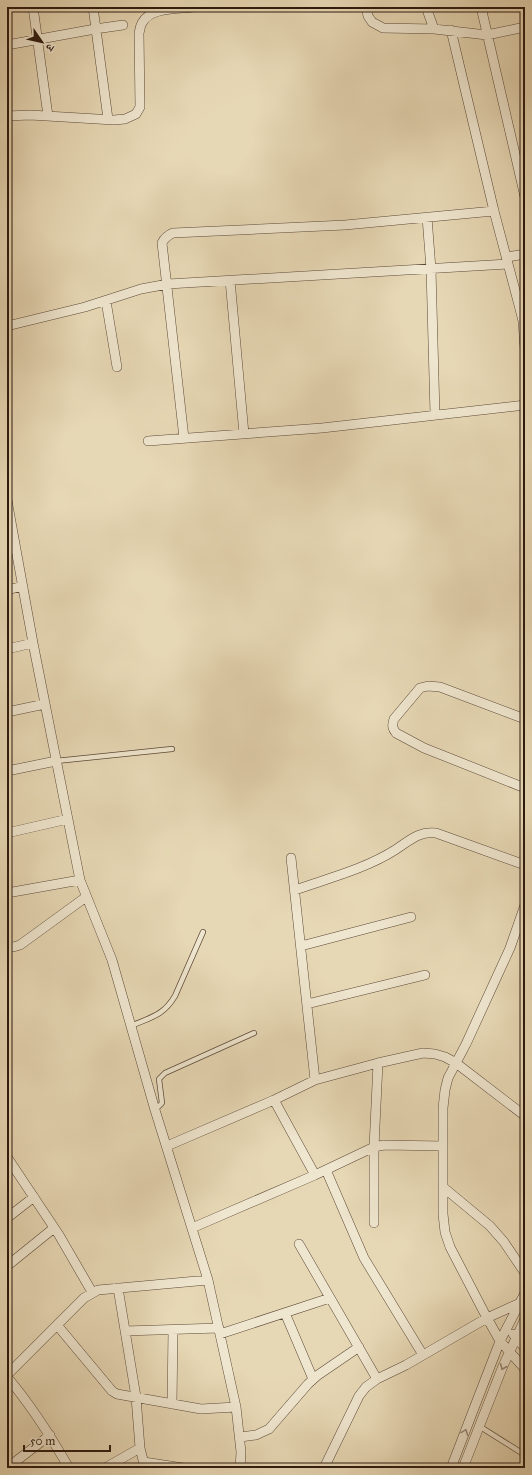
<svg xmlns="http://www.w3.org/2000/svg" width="532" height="1475" viewBox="0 0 532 1475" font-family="'IM FELL Great Primer','Noto Serif Devanagari',serif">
	<rect width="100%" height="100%" fill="#e7d8b5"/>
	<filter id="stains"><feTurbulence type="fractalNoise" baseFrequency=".005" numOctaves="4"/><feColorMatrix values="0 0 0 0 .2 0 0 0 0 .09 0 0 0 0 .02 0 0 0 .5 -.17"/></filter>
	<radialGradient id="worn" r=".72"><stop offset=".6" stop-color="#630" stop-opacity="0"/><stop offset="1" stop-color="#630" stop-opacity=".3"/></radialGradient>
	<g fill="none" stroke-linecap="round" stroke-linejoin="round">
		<g stroke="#5c4938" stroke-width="6">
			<path id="lane" d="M56,761L172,749
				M131,1026C151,1017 163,1016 175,996L203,932
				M155,1110L162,1103L159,1079L165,1073L254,1033
				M479,1426L525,1455"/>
		</g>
		<g stroke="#5c4938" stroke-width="10">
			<path id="street" d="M33,7L48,116
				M93,7L108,119
				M366,7L368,16L372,22L383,28L434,29L487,35L525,27
				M426,7L434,29
				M481,7L525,197
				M451,30L494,211L520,309L523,321L525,349
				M7,45L95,29L123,25
				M7,116L30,115L114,120L125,119L136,114L140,107L139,33C140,30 140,26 142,23C150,7 178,9 193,7
				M427,217L431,269L435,415
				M507,257L525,254
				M230,280L244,434
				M106,301L117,367
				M7,326L85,307L141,289L168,284L508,264
				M184,438L162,243C165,237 168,235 173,233L345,225L494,211
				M148,441L322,428L525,405
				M7,500L33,643L80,880L112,960L155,1110L208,1280L236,1407L241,1452L240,1468
				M7,590L23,586
				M7,649L33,643
				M7,712L45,704
				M525,719L440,687L428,686L420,688L394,719C392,725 392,728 396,733L424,748L525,788
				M7,771L56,761
				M7,833L68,819
				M291,858L315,1080
				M295,890C329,878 365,869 395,850C409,841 418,831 436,833L525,865
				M7,893L80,880
				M525,905L510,948L466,1044L448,1078L445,1090L443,1108V1214L445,1232L450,1247L487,1318L500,1341L525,1369
				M7,945C11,949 16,946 20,945L86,897
				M301,946L411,917
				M307,1004L425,975
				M274,1100L315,1175
				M167,1146L274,1100L315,1080L378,1063L423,1053L435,1054L445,1057L456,1063L525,1116
				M7,1157L59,1235L92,1292
				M326,1170L364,1258L423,1355
				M443,1187L490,1226L504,1242L525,1273
				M7,1218L34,1197
				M374,1223V1147L378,1063
				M192,1228L315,1175L374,1147L384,1145L443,1146
				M299,1244L377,1379
				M7,1266L54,1228
				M118,1288L136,1397L140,1448L145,1468
				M285,1313L313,1379
				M57,1325L112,1391L117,1394L201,1409L236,1407
				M125,1331L219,1328
				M220,1334L330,1298
				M513,1334L525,1348
				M7,1375L84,1298L98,1290L208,1280
				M7,1377C32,1406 50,1435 69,1468
				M172,1404L173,1330
				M240,1437L256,1435L269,1429L308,1384L318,1375L359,1347
				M144,1462L183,1468
				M7,1468L50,1435
				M105,1468L140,1448
				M324,1468L359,1396L366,1387L377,1379L406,1365L487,1318L520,1303
				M451,1468L500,1341L525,1293
				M463,1468L503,1366L525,1319"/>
		</g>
		<use href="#lane" stroke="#efe6cf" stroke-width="4.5"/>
		<use href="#street" stroke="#efe6cf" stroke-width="9"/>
	</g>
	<defs><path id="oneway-chevron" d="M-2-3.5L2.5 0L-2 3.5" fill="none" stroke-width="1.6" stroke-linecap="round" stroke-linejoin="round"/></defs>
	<g stroke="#988a78">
		<use href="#oneway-chevron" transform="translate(503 1367) rotate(113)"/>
		<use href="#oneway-chevron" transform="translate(465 1432) rotate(-69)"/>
	</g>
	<rect width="532" height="1475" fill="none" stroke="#e7d8b5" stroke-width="24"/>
	<rect x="8" y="8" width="516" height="1459" fill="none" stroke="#2d190e" stroke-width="2"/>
	<rect x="12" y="12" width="508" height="1451" fill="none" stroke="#2d190e"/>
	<g transform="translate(42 42) rotate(124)" stroke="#efe6cf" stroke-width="3" paint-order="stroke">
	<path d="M0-3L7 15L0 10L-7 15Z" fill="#2d190e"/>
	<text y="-6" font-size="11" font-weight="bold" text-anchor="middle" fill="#2d190e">उ</text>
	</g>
	<path d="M24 1445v6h86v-6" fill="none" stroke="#2d190e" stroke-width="2"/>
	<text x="30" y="1445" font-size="12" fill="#2d190e" stroke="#efe6cf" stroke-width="3" paint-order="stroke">50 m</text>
	<rect width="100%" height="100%" filter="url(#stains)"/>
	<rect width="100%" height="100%" fill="url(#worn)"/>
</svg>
